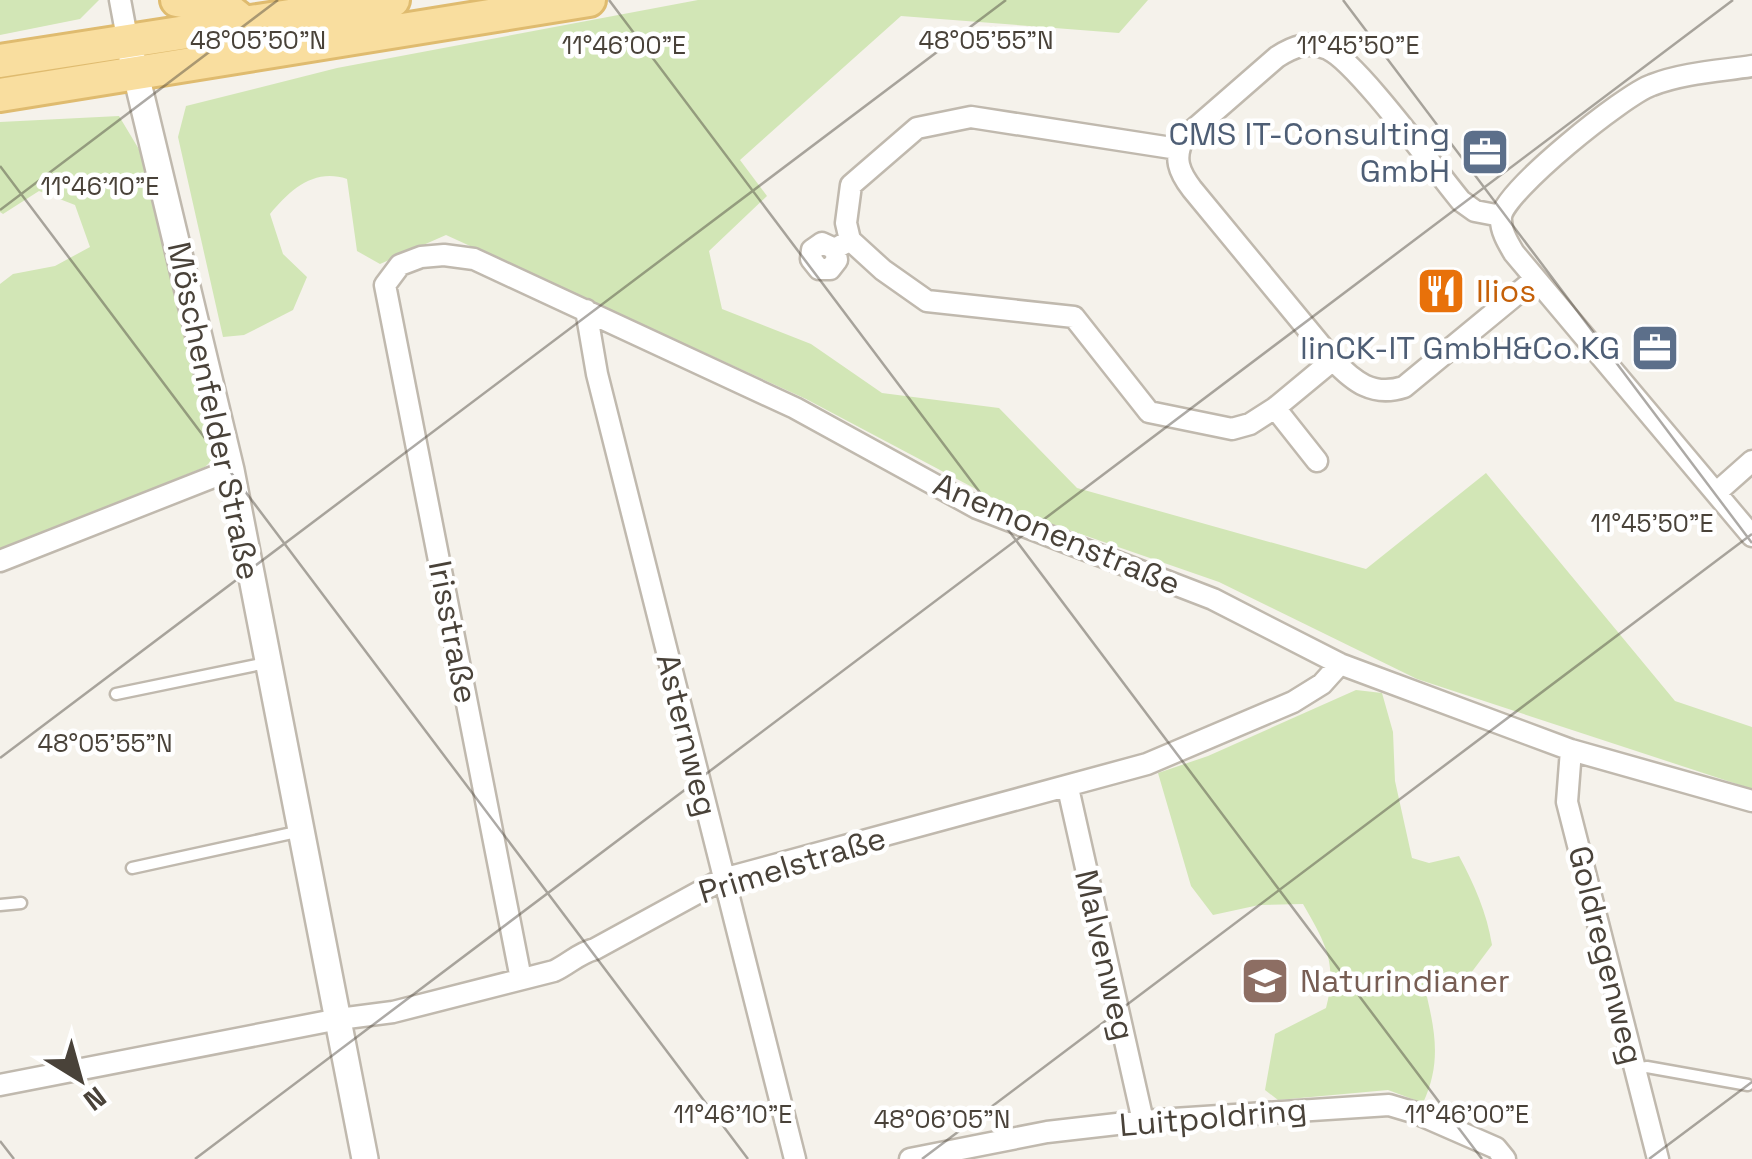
<svg xmlns="http://www.w3.org/2000/svg" width="1752" height="1159" viewBox="0 0 1752 1159" font-family="'Space Grotesk',sans-serif">
	<rect width="100%" height="100%" fill="#f5f2eb"/>
	<path fill="#d2e6b6" d="M0,0H99L80,19L0,35Z
		M698,0H1148L1119,33L901,16L740,160L767,196L709,251L722,309L811,344L882,393L999,408L1077,488L1366,569L1486,473L1675,701L1752,727V789L1417,679L1219,582L1023,514L806,399L446,235L380,264L357,251L347,179C314,168 290,190 270,214L283,254L307,277L293,310L244,335L223,337L178,137L186,106L337,68Z
		M119,116L140,151L216,456L205,467L0,550V284L13,274L55,266L90,247L75,205L39,191L3,214L0,212V122Z
		M1356,690L1382,693L1393,732L1395,781L1412,858L1429,863L1459,856C1474,884 1487,913 1492,945L1471,973L1424,984C1434,1027 1443,1060 1423,1103L1388,1090L1278,1100L1265,1090L1275,1034L1326,1008C1338,964 1325,942 1303,904L1259,905L1213,915L1191,886L1158,773L1208,756Z"/>
	<g fill="none" stroke-linecap="round" stroke-linejoin="round">
		<g stroke="#c0b9ae" stroke-width="15">
			<path id="service" d="M116,694L266,663
				M132,868L301,831
				M0,905L21,903
				M1635,1069L1647,1067L1748,1085"/>
		</g>
		<g stroke="#c0b9ae" stroke-width="25">
			<path id="minor" d="M120,0L128,43
				M1752,66C1719,71 1683,73 1652,85C1625,94 1504,191 1501,217C1500,230 1508,243 1514,253L1752,536
				M1178,149L971,117L917,128L851,185L846,223L850,240L883,270L927,301L1074,317L1149,412L1232,429L1250,424L1275,408L1333,360
				M1501,216L1475,211L1461,201C1436,171 1357,62 1328,49C1308,41 1294,46 1277,57L1184,138C1173,158 1179,172 1192,189L1333,360C1354,382 1373,397 1404,387L1535,279
				M835,249L837,260L830,269H819L811,259L812,250L822,243L835,249L850,240
				M586,310L597,374L795,1159
				M1275,408L1317,461
				M1717,492L1752,461
				M0,561L231,470
				M1571,750L1567,802L1658,1159
				M1068,788L1143,1121
				M521,979L385,285L400,265L421,257L444,255L474,259L795,408L977,508L1213,599L1340,664L1571,750L1752,801
				M0,1085L339,1019L393,1012L554,971C569,964 579,953 595,949L723,879L1147,764L1293,702L1322,684L1340,664
				M910,1159L1047,1132L1143,1121L1389,1105L1416,1113L1496,1148L1505,1159"/>
		</g>
		<g stroke="#c0b9ae" stroke-width="30">
			<path id="tertiary" d="M132,58L231,470L365,1159"/>
		</g>
		<g stroke="#dfbb6f" stroke-width="38">
			<path id="primary" d="M177,0L227,9L247,25
				M0,61L393,0
				M0,95L589,0"/>
		</g>
		<use href="#service" stroke="#fff" stroke-width="10"/>
		<use href="#minor" stroke="#fff" stroke-width="20"/>
		<use href="#tertiary" stroke="#fff" stroke-width="25"/>
		<use href="#primary" stroke="#f9de9f" stroke-width="32"/>
	</g>
	<path fill="none" stroke="#494239" stroke-width="2.5" stroke-opacity="0.45" d="M609,0L1482,1159M1343,0L1752,543M0,166L748,1159M0,210L278,0M0,758L1006,0M0,1141L14,1159M195,1159L1733,0M922,1159L1752,534M1649,1159L1752,1082"/>
	<defs>
		<g id="office-square" transform="scale(2.5)"><rect x="-9" y="-9" width="18" height="18" rx="4" fill="#5c6f8a" stroke="#fff"/><path d="M-6-3h4V-5.5h4V-3h4V5H-6ZM-1-4.5V-3h2v-1.5ZM-6 0V1H6V0Z" fill="#fff"/></g>
		<g id="restaurant-square" transform="scale(2.5)"><rect x="-9" y="-9" width="18" height="18" rx="4" fill="#e8710a" stroke="#fff"/><path d="M-5-6h1v4h1v-4h1v4h1v-4h1v5L-1.5 .5V6h-2V.5L-5-1ZM5-6V6H3V1.5H1.5Q1.5-4 5-6Z" fill="#fff"/></g>
		<g id="school-square" transform="scale(2.5)"><rect x="-9" y="-9" width="18" height="18" rx="4" fill="#8d6e63" stroke="#fff"/><path d="M0-5L7-2L0 1L-7-2ZM-4 1L0 2.5L4 1V4Q0 6-4 4Z" fill="#fff"/></g>
	</defs>
	<g fill-rule="evenodd">
		<use href="#office-square" x="1485" y="152"/>
		<use href="#restaurant-square" x="1441" y="291"/>
		<use href="#office-square" x="1655" y="348"/>
		<use href="#school-square" x="1265" y="981"/>
	</g>
	<g text-anchor="middle" stroke-width="9" stroke-linejoin="round" paint-order="stroke">
		<g font-size="32" fill="#4e5e75" stroke="#fff" text-anchor="end">
			<text x="1450" y="145">CMS IT-Consulting<tspan x="1450" dy="37">GmbH</tspan></text>
			<text x="1620" y="359">linCK-IT GmbH&amp;Co.KG</text>
		</g>
		<g font-size="32" fill="#c56008" stroke="#fff" text-anchor="start">
			<text x="1476" y="302">Ilios</text>
		</g>
		<g font-size="32" fill="#494239" stroke="#fff">
			<text transform="translate(214 411) rotate(78)" y="11">Möschenfelder Straße</text>
			<text transform="translate(1057 534) rotate(23)" y="11">Anemonenstraße</text>
			<text transform="translate(453 632) rotate(79)" y="11">Irisstraße</text>
			<text transform="translate(687 735) rotate(76)" y="11">Asternweg</text>
			<text transform="translate(792 865) rotate(-17)" y="11">Primelstraße</text>
			<text transform="translate(1105 955) rotate(77)" y="11">Malvenweg</text>
			<text transform="translate(1606 955) rotate(76)" y="11">Goldregenweg</text>
			<text transform="translate(1213 1117) rotate(-5)" y="11">Luitpoldring</text>
		</g>
		<g font-size="32" fill="#785e54" stroke="#fff" text-anchor="start">
			<text x="1300" y="992">Naturindianer</text>
		</g>
	</g>
	<g font-size="25" text-anchor="middle" fill="#494239" stroke="#fff" stroke-width="9" stroke-linejoin="round" paint-order="stroke">
		<text x="258" y="49">48°05'50"N</text>
		<text x="986" y="49">48°05'55"N</text>
		<text x="624" y="54">11°46'00"E</text>
		<text x="1358" y="54">11°45'50"E</text>
		<text x="100" y="195">11°46'10"E</text>
		<text x="1652" y="532">11°45'50"E</text>
		<text x="105" y="752">48°05'55"N</text>
		<text x="733" y="1123">11°46'10"E</text>
		<text x="1467" y="1123">11°46'00"E</text>
		<text x="942" y="1128">48°06'05"N</text>
	</g>
	<g transform="translate(80 1079) rotate(143)" stroke="#ffffff" stroke-width="8" paint-order="stroke">
	<path d="M0-8L18 38L0 25L-18 38Z" fill="#494239"/>
	<text y="-15" font-size="28" font-weight="bold" text-anchor="middle" fill="#494239">N</text>
	</g>
</svg>
